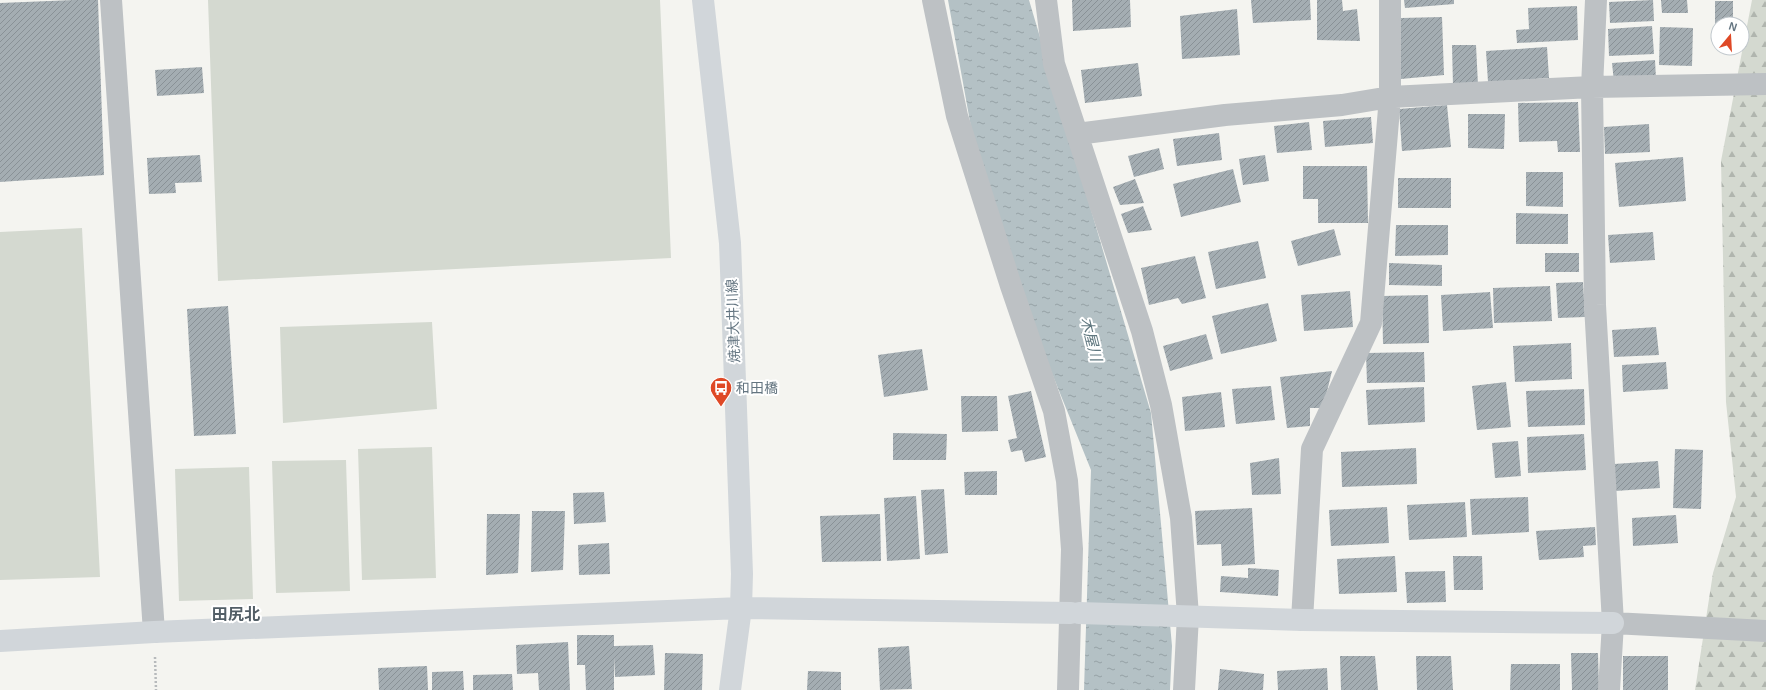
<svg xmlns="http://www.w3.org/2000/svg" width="1766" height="690" viewBox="0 0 1766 690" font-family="Helvetica,'Noto Sans JP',sans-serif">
	<defs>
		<pattern id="forest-firs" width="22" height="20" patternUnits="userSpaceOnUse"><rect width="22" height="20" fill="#d4d9d0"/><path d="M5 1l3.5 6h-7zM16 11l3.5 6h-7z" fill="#b0b5ae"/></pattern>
		<pattern id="water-ripples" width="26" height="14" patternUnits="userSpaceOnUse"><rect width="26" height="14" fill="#b4c1c5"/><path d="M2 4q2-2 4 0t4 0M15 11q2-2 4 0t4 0" fill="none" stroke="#96a1a5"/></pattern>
		<pattern id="building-hatch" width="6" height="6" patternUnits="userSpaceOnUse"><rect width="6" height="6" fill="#a4adb2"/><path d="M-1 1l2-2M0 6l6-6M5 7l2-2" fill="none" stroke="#899196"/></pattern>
	</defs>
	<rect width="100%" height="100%" fill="#f4f4f0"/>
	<path fill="url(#forest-firs)" d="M1752,0H1766V690H1695L1713,573L1736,497L1726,402L1721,161Z"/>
	<path fill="#d4d9d0" d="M208,0H660L671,258L218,281Z
		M82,228L100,577L0,580V232Z
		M432,322L437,409L283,423L280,327Z
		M432,447L436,578L362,580L358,449Z
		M346,460L350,591L276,593L272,461Z
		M249,467L253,599L179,601L175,469Z"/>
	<path fill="url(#water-ripples)" d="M948,0H1029L1151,413L1172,646L1170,690H1084L1091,470L986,210Z"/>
	<path fill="url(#building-hatch)" d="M74,0H98L104,175L0,182V3Z
		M1072,0H1130L1131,27L1073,31Z
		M1251,0H1310L1311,20L1253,23Z
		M1317,0H1342L1343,11L1357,9L1360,41L1317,40Z
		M1404,0H1454V4L1405,8Z
		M1653,0L1654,21L1610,23L1609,2Z
		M1661,0H1687L1688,13H1662Z
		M1715,1H1733V24H1718V44H1715Z
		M1577,6L1578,40L1517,43L1516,30L1529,29L1528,8Z
		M1237,9L1240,55L1182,59L1180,16Z
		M1442,17L1444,75L1401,79V18Z
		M1652,26L1654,54L1609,56L1608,29Z
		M1660,27L1693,28L1692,66L1659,65Z
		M1452,45H1476L1478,85L1453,86Z
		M1547,47L1549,78L1488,82L1486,51Z
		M1655,60L1656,79L1614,82L1612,63Z
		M1138,63L1142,96L1085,103L1081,70Z
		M202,67L204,93L157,96L155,70Z
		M1578,102L1580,152H1558L1557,141L1519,142L1518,103Z
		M1447,105L1451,147L1402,151L1399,109Z
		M1468,114H1505L1504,149L1468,148Z
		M1371,117L1373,143L1325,147L1323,121Z
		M1309,122L1312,150L1277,153L1274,126Z
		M1649,124L1650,152L1605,154L1604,127Z
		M1219,133L1222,160L1177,166L1173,139Z
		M1159,148L1164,169L1134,177L1128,156Z
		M200,155L202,182L175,183L176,193L149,194L147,158Z
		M1265,155L1269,181L1243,185L1239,159Z
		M1683,157L1686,201L1619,207L1615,163Z
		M1303,166H1367L1368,223H1318V199H1303Z
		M1233,169L1241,202L1181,217L1173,184Z
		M1526,172H1563V207L1526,206Z
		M1398,178H1451V208H1398Z
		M1135,179L1144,203L1120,205L1113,187Z
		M1143,206L1152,230L1128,233L1121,214Z
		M1516,213L1568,214V244H1516Z
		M1396,225H1448V255L1395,256Z
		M1334,229L1341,255L1298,266L1291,241Z
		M1653,232L1655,260L1610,263L1608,235Z
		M1258,241L1266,278L1216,289L1208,252Z
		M1545,253H1579V272H1545Z
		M1195,256L1206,298L1182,304L1178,298L1149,305L1141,268Z
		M1389,263L1442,265V286L1389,285Z
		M1583,282L1585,317L1558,318L1556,283Z
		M1550,286L1552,321L1494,323L1493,288Z
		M1350,291L1353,327L1304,331L1301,295Z
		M1490,292L1493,328L1443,331L1441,295Z
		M1428,295L1429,343L1383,344L1382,296Z
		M1268,303L1277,341L1221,354L1212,316Z
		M228,306L236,434L194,436L187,309Z
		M1656,327L1659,355L1614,357L1612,330Z
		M1206,334L1213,359L1170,371L1163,346Z
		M1571,343L1572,379L1515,382L1513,346Z
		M922,349L928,390L884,397L878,355Z
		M1424,352L1425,382L1367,383L1366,353Z
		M1666,362L1668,389L1623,392L1622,365Z
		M1332,371L1323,408H1310V426L1287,428L1280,377Z
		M1506,382L1511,427L1477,430L1472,386Z
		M1271,386L1275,420L1236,424L1232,389Z
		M1424,387L1425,422L1368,425L1366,390Z
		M1584,389L1585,425L1528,427L1526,391Z
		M1031,391L1046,457L1025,462L1022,450L1011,452L1008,440L1017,438L1008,396Z
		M1221,392L1225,427L1185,431L1182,397Z
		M961,396H997L998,431L962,432Z
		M893,433L947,434L946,460H893Z
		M1584,434L1586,470L1528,473L1527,437Z
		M1518,441L1521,476L1495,478L1492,443Z
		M1416,448L1417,484L1342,487L1341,452Z
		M1675,449L1703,450L1701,509L1673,508Z
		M1279,458L1281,494L1252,495L1250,463Z
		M1658,461L1660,488L1615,491L1614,464Z
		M997,471V495H965L964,472Z
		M944,489L948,553L925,555L921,490Z
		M604,492L606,522L574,524L573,493Z
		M916,496L920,559L887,561L884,498Z
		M1528,497L1529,532L1472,535L1470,499Z
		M1465,502L1467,537L1409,540L1407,505Z
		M1387,507L1389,543L1331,546L1329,510Z
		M1252,508L1255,564L1222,566L1221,544L1197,545L1195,511Z
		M532,511H565L563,570L531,572Z
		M487,514H520L518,573L486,575Z
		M880,514L881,561L822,562L820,516Z
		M1676,515L1678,543L1633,546L1632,518Z
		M1595,527L1596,545L1583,546L1584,557L1539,560L1536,531Z
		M609,543L610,574L579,575L578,545Z
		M1395,556L1397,592L1339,594L1337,559Z
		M1453,556H1482L1483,590H1454Z
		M1248,568L1279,570L1278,596L1220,592L1221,576L1248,578Z
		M1445,571L1446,602L1407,603L1405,572Z
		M577,635H614V646L653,645L655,675L615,677L614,657V690H586L585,665H577Z
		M568,642L570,690H539L538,673L517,674L516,645Z
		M909,646L912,689L880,690L878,648Z
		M665,653L703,654L702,690H664Z
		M1571,653H1598L1599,690H1572Z
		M1340,656H1375L1378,690H1341Z
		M1416,656H1451L1453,690H1417Z
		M1623,656H1668V690H1623Z
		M1511,664H1560V690H1510Z
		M427,666L428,690H379L378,668Z
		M1327,668L1328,690H1278L1277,671Z
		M1220,669L1264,674L1263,690H1218Z
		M463,671L464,690H432V672Z
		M808,671L841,672V690H807Z
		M512,674L513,690H473V675Z"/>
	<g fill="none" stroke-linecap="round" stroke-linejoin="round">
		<path stroke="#b7babc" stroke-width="2.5" stroke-dasharray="2 2" stroke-linecap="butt" d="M155,657L156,690"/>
		<path stroke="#bdc1c4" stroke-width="22" d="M111,0L154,632
			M933,0L957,116L1011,286L1054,411L1067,481L1072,549L1068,690
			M1046,0L1054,64L1142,331L1161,405L1181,518L1188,616L1184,690
			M1596,0L1592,87L1595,305L1613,623L1609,690
			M1077,134L1225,115L1342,105L1390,97L1592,87L1766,84
			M1302,620L1312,449L1371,323L1390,97V0
			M1613,623L1766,631"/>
		<path stroke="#d1d6da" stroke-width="22" d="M703,0L730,243L742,574L741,608L730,690
			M1079,613L1302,620L1613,623
			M0,641L154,632L741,608L1071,613"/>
	</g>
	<defs>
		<g id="bus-pin" transform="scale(1.15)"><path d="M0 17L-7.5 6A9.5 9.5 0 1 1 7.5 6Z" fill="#df4926" stroke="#fff"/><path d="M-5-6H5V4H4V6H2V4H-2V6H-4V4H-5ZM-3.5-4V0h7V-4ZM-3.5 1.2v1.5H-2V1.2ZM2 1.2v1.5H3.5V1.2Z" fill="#fff"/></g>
	</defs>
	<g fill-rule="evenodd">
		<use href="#bus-pin" x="721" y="388"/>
	</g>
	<g text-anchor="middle" stroke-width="4" stroke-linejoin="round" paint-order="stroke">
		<g font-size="14" fill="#647581" stroke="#fff">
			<text transform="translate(733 321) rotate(-92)" y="5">焼津大井川線</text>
		</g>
		<g font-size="14" fill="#647581" stroke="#fff" text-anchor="start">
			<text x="736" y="393">和田橋</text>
		</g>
		<g font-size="15" font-style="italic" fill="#5f777f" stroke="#fff">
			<text transform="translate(1091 339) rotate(76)" y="5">木屋川</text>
		</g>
		<g font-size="16" font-weight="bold" fill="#525e66" stroke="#fff">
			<text x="236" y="620">田尻北</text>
		</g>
	</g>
	<g transform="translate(1730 36) rotate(18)"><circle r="19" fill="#ffffff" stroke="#c1c8cd"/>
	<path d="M0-3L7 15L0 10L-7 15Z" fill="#df4926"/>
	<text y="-6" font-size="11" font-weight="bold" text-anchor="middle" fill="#647581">N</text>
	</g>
</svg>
